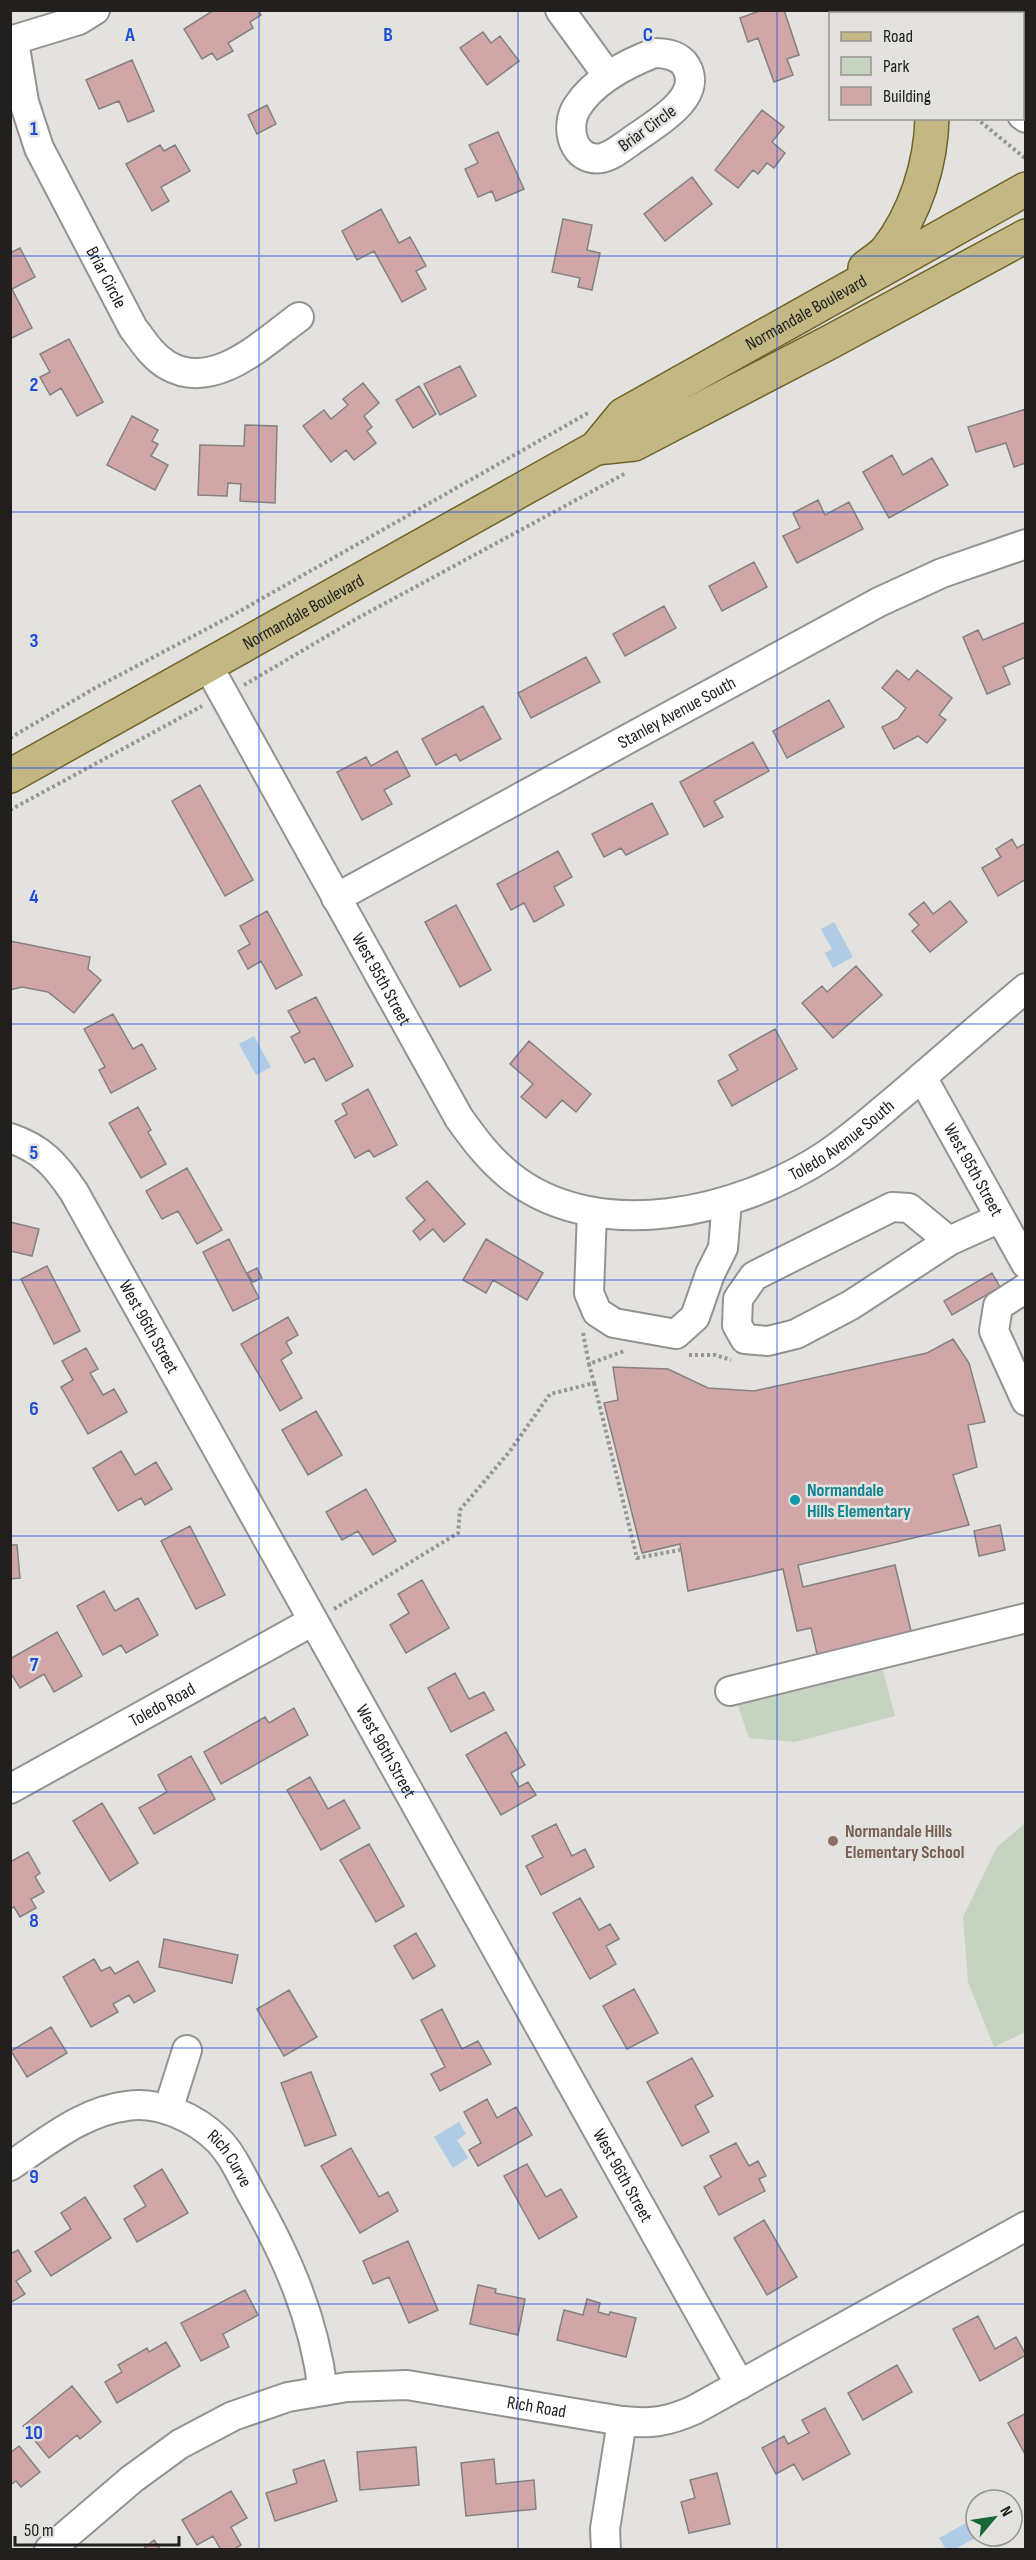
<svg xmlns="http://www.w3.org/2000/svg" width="1036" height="2560" viewBox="0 0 1036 2560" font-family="'Sofia Sans Condensed',sans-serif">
	<rect width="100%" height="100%" fill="#e3e2de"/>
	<path fill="#c5d4c0" d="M881,1663L895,1716L795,1742L749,1738L736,1700Z
		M1025,1823V2032L994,2047L968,1982L963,1917L997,1847Z"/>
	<path fill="#afcbe5" d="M834,922L853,957L833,968L825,953L832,949L821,929Z
		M254,1036L271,1067L256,1075L239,1044Z
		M459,2122L466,2134L457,2140L468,2158L453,2168L434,2137Z
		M973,2519L976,2524V2536H979L955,2549H946L939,2538Z"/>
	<path fill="#d0a7a6" stroke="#858181" stroke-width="1.5" d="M214,10H258L261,15L250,22L253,28L228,43L233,51L217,60L212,53L202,59L184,29Z
		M762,10H784L799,55L787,59L793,75L774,82L758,38L748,42L740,18Z
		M483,32L491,43L500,36L519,61L487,85L460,48Z
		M132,60L154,111L128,122L119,101L99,109L86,80Z
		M267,105L276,124L257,134L248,115Z
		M762,110L784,127L772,142L785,153L774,168L767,163L758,174L753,170L738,188L715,170Z
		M498,132L524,189L496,201L492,191L478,197L465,169L478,163L469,145Z
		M160,145L164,151L175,145L190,171L161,187L169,201L152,211L126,164Z
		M692,177L712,204L665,241L644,214Z
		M381,209L399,243L410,237L426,266L416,271L426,289L402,302L374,251L357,260L342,231Z
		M563,219L592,225L587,250L600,253L592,290L578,287L580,278L552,272Z
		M20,248L35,277L12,289L32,328L10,339V253Z
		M69,339L103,402L77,416L61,388L50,395L40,377L50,372L40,354Z
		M460,366L476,396L440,415L424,384Z
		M363,383L379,403L364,416L372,427L367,431L376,443L354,460L346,450L331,462L303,426L324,410L331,419L348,405L343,399Z
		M419,386L436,414L413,428L396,400Z
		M1026,409V463L1014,467L1006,443L976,452L968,427Z
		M132,416L158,430L152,441L158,444L151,456L168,465L155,490L107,465Z
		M245,425L277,426L275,503L240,501L241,484L228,483L227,496L198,495L200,445L244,446Z
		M892,455L903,475L932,458L948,485L889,518L863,472Z
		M818,500L825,515L849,502L863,529L797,563L783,536L800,528L793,513Z
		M754,562L767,587L722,611L709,586Z
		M664,606L676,628L625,656L613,634Z
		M1026,622V657L1003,667L1010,684L987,694L963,637L978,630L983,640Z
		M586,657L600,682L531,718L518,693Z
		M897,670L909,680L917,670L952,698L939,715L946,720L927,743L918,736L894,749L882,727L898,719L906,708L882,688Z
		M829,700L844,727L787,758L773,731Z
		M483,706L501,739L460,761L456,754L436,765L422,739Z
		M753,742L769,771L714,801L723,817L704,827L680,782Z
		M397,751L410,776L384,790L392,804L362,820L337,772L366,757L371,766Z
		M200,785L253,880L225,896L172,801Z
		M652,803L668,834L626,855L621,848L604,857L592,834Z
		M1012,839L1017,848L1026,843V879L998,896L982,868L1001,857L996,849Z
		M558,851L572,877L554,887L564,905L534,922L524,903L511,910L497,884Z
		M950,901L967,922L930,952L912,931L919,925L909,914L924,902L933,914Z
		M456,905L491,970L460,987L425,922Z
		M267,911L302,975L276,989L261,961L248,969L238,951L250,944L240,926Z
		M10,941L90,957L88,969L101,980L74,1013L48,992L22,987L10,990Z
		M856,966L882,995L833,1038L802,1003L822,986L827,992Z
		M316,997L353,1066L326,1081L314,1058L305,1063L291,1037L300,1032L288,1011Z
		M113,1014L133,1049L142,1044L156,1069L111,1093L99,1070L105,1067L84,1029Z
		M775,1029L797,1069L732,1106L718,1081L738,1070L729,1055Z
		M529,1041L591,1094L576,1112L562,1100L546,1118L521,1097L533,1084L510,1064Z
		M368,1089L397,1145L374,1157L369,1150L355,1158L335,1121L347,1114L342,1104Z
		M138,1107L151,1130L148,1132L166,1164L141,1178L109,1123Z
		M187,1168L222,1230L197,1244L178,1211L162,1219L146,1191Z
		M427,1181L465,1224L444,1242L433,1229L420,1240L413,1231L425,1220L406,1198Z
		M10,1222L39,1229L32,1256L10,1251Z
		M229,1239L259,1298L233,1311L203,1252Z
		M486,1239L543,1273L527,1300L493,1280L486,1293L463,1280Z
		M47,1266L80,1331L54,1344L21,1279Z
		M257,1268L262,1278L253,1282L247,1273Z
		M992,1273L1000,1287L952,1315L944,1301Z
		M288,1317L298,1335L286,1342L292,1353L281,1360L302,1398L280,1411L241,1344Z
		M953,1339L969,1363L985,1422L968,1425L977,1467L953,1475L969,1525L798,1565L803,1587L895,1565L912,1635L818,1658L811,1628L797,1631L783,1569L688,1591L680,1544L642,1553L604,1403L618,1400L613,1367L668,1369L708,1388L754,1391L927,1353Z
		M86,1348L98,1369L90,1373L103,1395L114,1389L127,1412L88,1434L61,1387L73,1380L62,1361Z
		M316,1411L342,1455L308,1475L282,1430Z
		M121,1451L135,1475L156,1462L172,1489L145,1505L141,1498L118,1511L93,1468Z
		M366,1489L396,1541L373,1555L358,1531L342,1540L326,1512Z
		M1000,1525L1005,1550L979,1556L974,1531Z
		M190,1526L225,1595L196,1609L161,1541Z
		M10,1542L11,1545H17L20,1578L10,1579Z
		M422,1580L449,1628L406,1653L390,1625L409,1613L398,1594Z
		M104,1591L115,1611L138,1598L158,1635L126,1653L121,1645L103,1655L77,1606Z
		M57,1632L82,1676L54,1692L44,1674L20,1688L10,1672V1659Z
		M455,1673L469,1699L484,1692L494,1710L451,1732L428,1688Z
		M294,1708L308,1735L221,1784L204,1752L265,1717L269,1723Z
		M506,1732L525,1765L511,1773L519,1787L528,1782L536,1795L501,1815L466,1755Z
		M191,1756L215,1799L154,1834L139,1808L167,1792L158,1775Z
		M310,1777L328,1809L344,1800L360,1828L321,1850L287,1790Z
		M102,1803L138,1863L110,1881L73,1821Z
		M556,1824L572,1856L585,1849L594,1867L541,1895L526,1866L543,1857L532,1836Z
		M369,1844L404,1906L376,1922L340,1860Z
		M28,1852L40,1873L35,1877L44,1892L31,1899L36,1908L20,1917L14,1907L10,1909V1862Z
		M580,1898L599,1930L610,1924L619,1939L606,1946L616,1964L590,1979L553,1913Z
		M416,1933L435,1966L413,1979L394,1946Z
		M164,1939L238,1955L232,1983L159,1967Z
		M94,1959L101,1971L110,1967L115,1974L138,1961L155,1991L134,2003L129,1995L113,2004L118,2012L91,2027L63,1977Z
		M634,1989L658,2033L627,2049L603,2006Z
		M289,1990L317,2037L284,2056L257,2009Z
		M442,2009L462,2049L478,2041L491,2064L440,2091L431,2074L445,2067L421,2020Z
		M51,2027L67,2053L27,2077L11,2051Z
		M692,2058L713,2096L695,2106L709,2132L682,2146L647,2082Z
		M311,2072L336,2135L305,2146L281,2083Z
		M487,2099L497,2118L516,2107L532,2135L478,2166L469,2150L481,2143L464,2112Z
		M736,2143L749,2166L758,2161L766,2176L759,2179L765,2191L719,2215L704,2187L721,2177L710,2156Z
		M351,2148L379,2197L388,2192L398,2211L360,2233L321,2166Z
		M527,2164L546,2197L561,2189L577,2217L539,2239L504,2176Z
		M162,2169L188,2213L137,2242L124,2219L146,2206L134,2186Z
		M85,2197L111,2238L51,2276L35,2252L71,2229L61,2213Z
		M764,2220L797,2277L767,2295L734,2238Z
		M408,2241L438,2310L409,2323L389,2277L373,2284L363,2261Z
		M18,2250L31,2271L16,2281L25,2294L10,2303V2254Z
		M478,2285L496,2289L495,2293L525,2299L518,2335L470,2324Z
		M245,2290L258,2315L223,2334L229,2347L201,2361L181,2323Z
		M587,2299L600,2303L598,2312L609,2315L610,2312L636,2318L626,2357L557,2340L564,2310L583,2315Z
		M978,2316L995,2349L1016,2337L1026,2355L980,2381L953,2329Z
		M166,2342L180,2366L117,2403L105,2382L122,2372L118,2365L147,2348L149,2352Z
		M897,2365L912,2392L863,2420L848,2393Z
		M72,2386L101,2422L80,2439L77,2435L49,2458L23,2426Z
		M825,2408L850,2454L803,2480L794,2464L776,2474L762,2448L784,2436L788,2444L809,2433L802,2420Z
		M1026,2413V2456L1008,2423Z
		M19,2446L40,2472L21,2487L16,2481L10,2485V2453Z
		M416,2447L419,2485L360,2490L357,2452Z
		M494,2459L496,2484L534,2480L536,2509L466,2516L461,2463Z
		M324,2460L337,2501L275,2521L266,2493L297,2483L293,2470Z
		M717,2473L730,2524L689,2533L681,2502L695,2498L690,2480Z
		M231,2491L247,2518L231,2527L241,2545L233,2550H221L213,2536L197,2545L182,2520Z
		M154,2540L161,2550H142Z"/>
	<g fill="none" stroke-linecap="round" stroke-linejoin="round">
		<g stroke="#959390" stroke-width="32">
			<g id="minor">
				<path d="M560,10L608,76"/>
				<path d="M955,10L958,14"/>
				<path d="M10,41L79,20L95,10"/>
				<path id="s1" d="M14,41L24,102L39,148L133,328C143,341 152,356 167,365C214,393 264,342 299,317"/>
				<path d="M654,53C667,53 679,55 686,66C705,99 651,126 630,142C621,148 612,156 602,158C573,163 564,127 577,107C594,80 626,64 654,53Z"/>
				<path d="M1022,73L1026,76"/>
				<path d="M1022,115L1026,118"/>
				<path id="s2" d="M208,666L459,1118C474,1139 489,1159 510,1176C598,1246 740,1212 826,1155C853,1137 877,1115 901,1095C943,1059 984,1023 1026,988"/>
				<path id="s3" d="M336,898L879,602L942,573L1026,544"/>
				<path id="s4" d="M922,1077L1026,1264"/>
				<path id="s5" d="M10,1138C42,1149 55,1164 74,1192L740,2385"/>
				<path d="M592,1212L589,1293L597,1312L614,1323L676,1334L695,1317L710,1274L723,1248L727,1201"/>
				<path d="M949,1241L909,1208L892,1207L754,1276L738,1299L737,1325L745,1339L768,1341L796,1334L851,1305L949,1241L1000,1218"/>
				<path d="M1026,1288L998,1306L994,1331L1026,1401"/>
				<path d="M730,1691L1026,1618"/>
				<path id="s6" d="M10,1789L313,1621"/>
				<path d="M168,2110L187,2050"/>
				<path id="s7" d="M10,2166C47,2142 83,2111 127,2106C159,2101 196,2118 218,2140C233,2155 242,2177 252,2195C288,2259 314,2318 323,2391"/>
				<path id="s8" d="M49,2550L132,2479L180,2444L233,2416L288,2397L347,2387L407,2385L622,2421C651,2424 667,2422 694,2410L1026,2226"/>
				<path d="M606,2550L605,2529L622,2421"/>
			</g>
		</g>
		<g stroke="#70642a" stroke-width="36">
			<g id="major">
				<path d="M894,10L895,14"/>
				<path d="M865,268C872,262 881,257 887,250C915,214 931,164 932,118"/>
				<path d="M596,448L634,444L830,342L1026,236"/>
				<path id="s9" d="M10,776L596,448L623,415L1026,189"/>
			</g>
		</g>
		<path stroke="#979693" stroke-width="4" stroke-dasharray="3 3" stroke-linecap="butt" d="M985,10L988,14
			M976,118L1026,159
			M244,685L356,619L626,473
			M10,738L95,688L233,615L588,413
			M10,810L202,706
			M583,1333L589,1364
			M689,1355H715L731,1360
			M594,1383L637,1558L680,1550
			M334,1609L458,1533L460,1510L510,1451L550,1394L594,1383L589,1364L624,1351"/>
		<use href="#minor" stroke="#fff" stroke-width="28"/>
		<use href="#major" stroke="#c3b883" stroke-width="33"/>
	</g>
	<path fill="none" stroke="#1d4ed8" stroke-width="1.5" stroke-opacity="0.55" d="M259,10V2550M518,10V2550M777,10V2550M10,256H1026M10,512H1026M10,768H1026M10,1024H1026M10,1280H1026M10,1536H1026M10,1792H1026M10,2048H1026M10,2304H1026"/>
	<circle fill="#0f9aa8" stroke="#e3e2de" stroke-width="2" cx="795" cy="1500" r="6"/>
	<circle fill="#8d6e63" stroke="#e3e2de" stroke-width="2" cx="833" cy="1841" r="6"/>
	<g text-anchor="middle" stroke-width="5" stroke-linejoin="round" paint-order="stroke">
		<g font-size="18" fill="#21201f" stroke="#e3e2de">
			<text transform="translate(647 128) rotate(-36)" y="6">Briar Circle</text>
			<text dy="6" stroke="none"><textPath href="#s1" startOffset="256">Briar Circle</textPath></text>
			<text dy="6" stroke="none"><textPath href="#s9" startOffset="924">Normandale Boulevard</textPath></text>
			<text dy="6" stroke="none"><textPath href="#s9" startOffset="336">Normandale Boulevard</textPath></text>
			<text dy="6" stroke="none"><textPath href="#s3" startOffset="388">Stanley Avenue South</textPath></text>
			<text dy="6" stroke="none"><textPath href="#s2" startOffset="358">West 95th Street</textPath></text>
			<text dy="6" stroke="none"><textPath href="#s2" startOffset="952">Toledo Avenue South</textPath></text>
			<text dy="6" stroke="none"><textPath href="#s4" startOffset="106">West 95th Street</textPath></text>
			<text dy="6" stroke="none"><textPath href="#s5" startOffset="240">West 96th Street</textPath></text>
			<text dy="6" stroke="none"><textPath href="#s6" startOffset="174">Toledo Road</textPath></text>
			<text dy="6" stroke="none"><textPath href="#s5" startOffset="726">West 96th Street</textPath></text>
			<text dy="6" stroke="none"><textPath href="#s7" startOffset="255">Rich Curve</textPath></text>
			<text dy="6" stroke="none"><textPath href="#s5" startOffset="1212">West 96th Street</textPath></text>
			<text dy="6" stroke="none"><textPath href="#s8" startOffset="538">Rich Road</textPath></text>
		</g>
		<g font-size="18" font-weight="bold" fill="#0d838f" stroke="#e3e2de" text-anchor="start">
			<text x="807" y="1496">Normandale<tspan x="807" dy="21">Hills Elementary</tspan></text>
		</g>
		<g font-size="18" font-weight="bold" fill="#785e54" stroke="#e3e2de" text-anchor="start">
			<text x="845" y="1837">Normandale Hills<tspan x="845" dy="21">Elementary School</tspan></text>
		</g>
	</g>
	<g font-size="20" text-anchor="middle" font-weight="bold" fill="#1d4ed8" stroke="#e3e2de" stroke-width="5" stroke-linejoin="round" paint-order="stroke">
		<text x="130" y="41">A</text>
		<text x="388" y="41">B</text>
		<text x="648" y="41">C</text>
		<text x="34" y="135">1</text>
		<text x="34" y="391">2</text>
		<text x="34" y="647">3</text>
		<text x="34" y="903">4</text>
		<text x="34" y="1159">5</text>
		<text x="34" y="1415">6</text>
		<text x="34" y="1671">7</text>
		<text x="34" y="1927">8</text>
		<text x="34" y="2183">9</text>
		<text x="34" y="2439">10</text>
	</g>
	<rect width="1036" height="2560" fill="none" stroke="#21201f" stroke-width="24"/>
	<rect x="829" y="12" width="195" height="108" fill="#e3e2de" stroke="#959492" stroke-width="1.5"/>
	<rect x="841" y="32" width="30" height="9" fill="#c3b883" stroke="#959492" stroke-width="1.5"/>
	<text x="883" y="42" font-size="18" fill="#21201f">Road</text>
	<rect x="841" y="57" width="30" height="18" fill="#c5d4c0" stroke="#959492" stroke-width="1.5"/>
	<text x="883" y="72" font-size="18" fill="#21201f">Park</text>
	<rect x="841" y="87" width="30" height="18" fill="#d0a7a6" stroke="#959492" stroke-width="1.5"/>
	<text x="883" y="102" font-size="18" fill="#21201f">Building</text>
	<g transform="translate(994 2518) rotate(61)"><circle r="28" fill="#e3e2de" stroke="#959492" stroke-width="1.5"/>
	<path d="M0-4.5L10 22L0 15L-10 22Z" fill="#166838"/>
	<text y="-9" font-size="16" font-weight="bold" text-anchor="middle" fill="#21201f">N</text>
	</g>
	<path d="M15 2536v9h164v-9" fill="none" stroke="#21201f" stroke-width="3"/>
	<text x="24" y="2536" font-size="18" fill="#21201f" stroke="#e3e2de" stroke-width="4.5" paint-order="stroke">50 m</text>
</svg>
